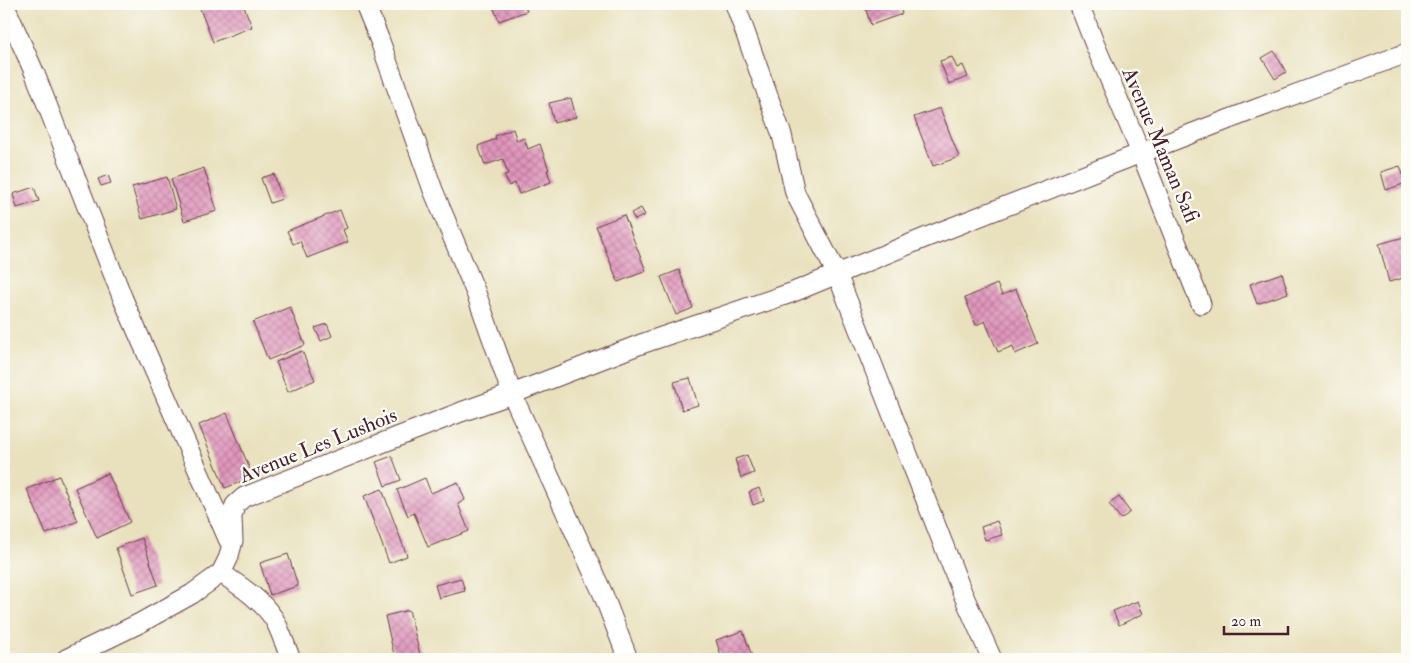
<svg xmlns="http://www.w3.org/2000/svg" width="1411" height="663" viewBox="0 0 1411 663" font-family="'IM FELL Double Pica',serif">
	<defs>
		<pattern id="building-cross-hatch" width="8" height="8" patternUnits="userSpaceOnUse" patternTransform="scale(1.25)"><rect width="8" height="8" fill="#e096bc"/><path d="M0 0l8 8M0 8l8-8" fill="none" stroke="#b87a99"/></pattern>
	</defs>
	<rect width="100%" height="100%" fill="#fdfcf7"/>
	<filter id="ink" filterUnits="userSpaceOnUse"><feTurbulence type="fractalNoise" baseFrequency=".02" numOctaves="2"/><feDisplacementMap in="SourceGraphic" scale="10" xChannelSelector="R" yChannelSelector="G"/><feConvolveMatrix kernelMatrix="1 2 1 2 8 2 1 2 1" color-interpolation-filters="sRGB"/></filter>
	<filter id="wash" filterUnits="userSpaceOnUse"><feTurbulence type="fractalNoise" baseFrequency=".0096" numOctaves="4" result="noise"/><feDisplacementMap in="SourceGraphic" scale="20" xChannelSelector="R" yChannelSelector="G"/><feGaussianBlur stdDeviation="1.12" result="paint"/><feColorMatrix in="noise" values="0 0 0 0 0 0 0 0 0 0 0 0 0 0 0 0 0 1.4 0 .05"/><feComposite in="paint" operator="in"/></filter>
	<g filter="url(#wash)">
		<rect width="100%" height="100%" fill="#e9e1be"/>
		<g id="blocks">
			<path fill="url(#building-cross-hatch)" d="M198,4H243L252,27L213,42Z
				M492,4H524L527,11L499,21Z
				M864,4H899L902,14L871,25Z
				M1274,51L1286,72L1275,79L1262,58Z
				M952,57L957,68L963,65L968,77L949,84L940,61Z
				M571,98L576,117L554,123L549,103Z
				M940,108L959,157L933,166L914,117Z
				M513,129L517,141L524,138L528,149L540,144L549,170H547L551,182L519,194L515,183L509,186L504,175L508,174L503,159L485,165L478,146L496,139L495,136Z
				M1400,166L1406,183L1386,190L1381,172Z
				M204,168L217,211L184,221L171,179Z
				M274,174L282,199L270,203L261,178Z
				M108,175L111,183L101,186L98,179Z
				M167,177L176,209L142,219L132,187Z
				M34,187L39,201L17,208L13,194Z
				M641,208L645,215L635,220L631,213Z
				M340,210L347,228L343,230L348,242L307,258L300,241L293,244L287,231Z
				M624,215L646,271L618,282L596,226Z
				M1404,237L1407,249V277L1389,282L1379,244Z
				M679,270L693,308L676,315L661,277Z
				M1282,273L1288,293L1257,304L1250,284Z
				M997,284L1002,295L1016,289L1038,344L1015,354L1013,346L998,352L985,321L976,325L965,298Z
				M290,307L305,345L268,360L253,322Z
				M327,324L332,336L321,341L315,328Z
				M302,351L315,380L288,392L276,362Z
				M690,378L698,405L682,410L674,382Z
				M227,413L253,477L225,488L199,425Z
				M747,455L754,473L741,478L735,459Z
				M392,456L401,480L385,486L376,462Z
				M108,473L130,522L97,538L75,488Z
				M59,476L78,521L46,534L27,489Z
				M425,478L431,493L458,482L465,500L458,504L469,531L428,547L414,513L408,516L397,490Z
				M759,488L764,501L753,505L749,492Z
				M382,489L407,556L389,563L364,496Z
				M1119,497L1130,512L1121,519L1109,504Z
				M997,521L1002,535L985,540L981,527Z
				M142,538L158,585L132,594L116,548Z
				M288,554L298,586L270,595L260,563Z
				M461,578L465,591L439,598L435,585Z
				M1138,601L1143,614L1119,625L1113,611Z
				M409,610L421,659H395L385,616Z
				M743,631L753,659H722L716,640Z"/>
		</g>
	</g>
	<g filter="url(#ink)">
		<use href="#blocks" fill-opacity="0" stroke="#623c41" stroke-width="1"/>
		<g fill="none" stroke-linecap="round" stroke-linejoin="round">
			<g stroke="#623c41" stroke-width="21">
				<path id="minor" d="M4,4L35,74L123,299L229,541
					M365,4L380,41L433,190L476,293L512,394L603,594L628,659
					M735,4L782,135L795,193L837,274L962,592L992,659
					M1079,4L1095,45L1141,153L1201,304
					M221,573C240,586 261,599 274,619C281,631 285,646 291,659
					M66,659L140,623L192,594L221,573L228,559L233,541L232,517L235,505L244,497L461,412L512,394L641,344L791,293L927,237L1141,153L1253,110L1407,53"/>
			</g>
			<use href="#minor" stroke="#fff" stroke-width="19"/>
		</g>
	</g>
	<g text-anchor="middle" stroke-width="4.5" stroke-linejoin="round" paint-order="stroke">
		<g font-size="21" fill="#4a1f2b" stroke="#fdfcf7">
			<text transform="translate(1161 145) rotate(67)" y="7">Avenue Maman Safi</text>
			<text transform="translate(318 445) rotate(-22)" y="7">Avenue Les Lushois</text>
		</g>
	</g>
	<rect width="1411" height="663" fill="none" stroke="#fdfcf7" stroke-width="20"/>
	<path d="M1224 626v8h64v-8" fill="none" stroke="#4a1f2b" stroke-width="2.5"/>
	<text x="1231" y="626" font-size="15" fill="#4a1f2b" stroke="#fdfcf7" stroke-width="4" paint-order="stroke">20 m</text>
</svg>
